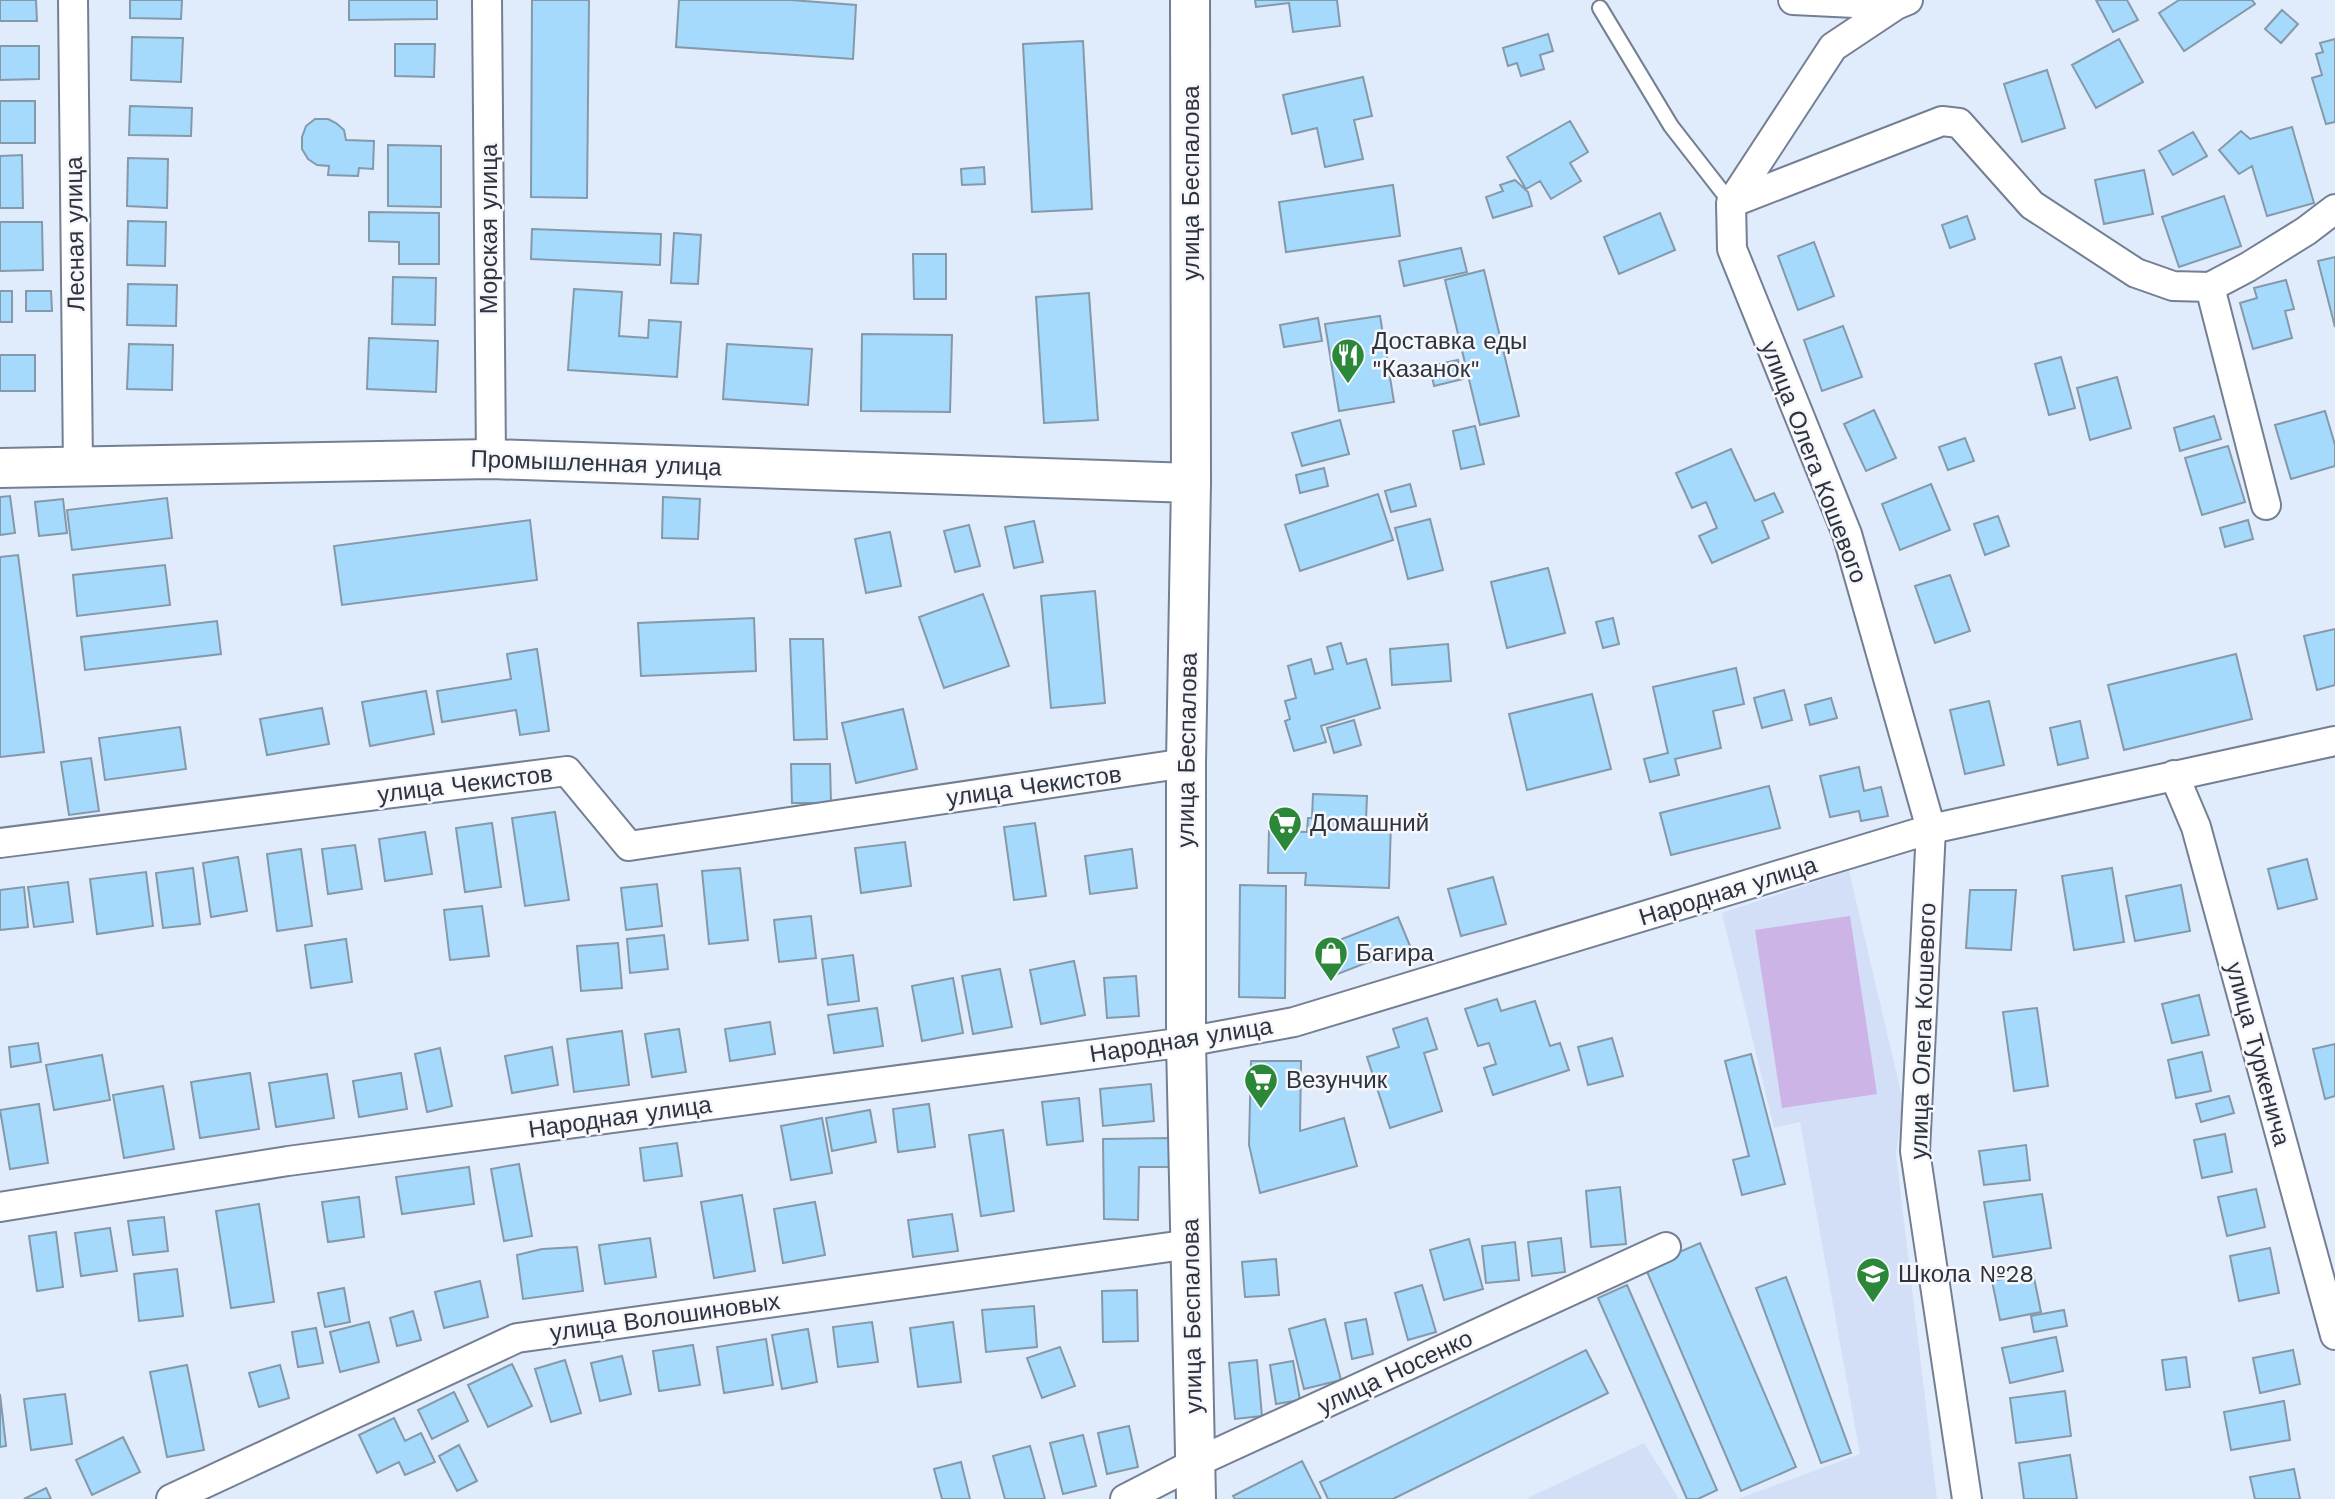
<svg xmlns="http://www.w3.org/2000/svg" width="2335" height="1499" viewBox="0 0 2335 1499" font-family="'Work Sans',sans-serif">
	<rect width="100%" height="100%" fill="#e0ebfc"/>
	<path fill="#d2dff6" d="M1849,871L1903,1101L1896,1154L1937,1499H1738L1860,1454L1800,1122L1774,1128L1722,913Z
		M1644,1443L1679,1499H1525H1526Z"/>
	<path fill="#cdb4e6" d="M1850,916L1877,1094L1782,1108L1755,930Z"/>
	<path fill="#a5dafd" stroke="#8499a9" stroke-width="2" d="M0,0H36L37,21H0Z
		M130,0H182L181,19L130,18Z
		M349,0H437V19L349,20Z
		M532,0H589L587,198L531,197Z
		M679,0H791L856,5L853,59L676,47Z
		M1255,0H1337L1340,26L1293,32L1289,3L1256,7Z
		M2096,0H2127L2138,20L2113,32Z
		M2179,0H2252L2255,4L2184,51L2159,13Z
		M2282,10L2298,24L2281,43L2265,29Z
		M1548,34L1553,51L1540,55L1544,69L1521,76L1517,63L1508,66L1503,48Z
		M132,37L183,38L181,82L131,80Z
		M2119,39L2143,82L2096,108L2072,65Z
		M2335,39V122L2326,124L2312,78L2322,75L2316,54L2323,52L2320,43Z
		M1083,41L1092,209L1032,212L1023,44Z
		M395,44H435L434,77L395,76Z
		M0,46H39V79L0,80Z
		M2047,70L2065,128L2022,142L2004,84Z
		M1363,77L1372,116L1354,120L1363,159L1325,167L1317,128L1292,134L1283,95Z
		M0,101H35V143H0Z
		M130,106L192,108L191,136L129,135Z
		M315,119H328L336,123L344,130L346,140L374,141L373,169L359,168L358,176L328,175L329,166L317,165L308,159L302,149V137L306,126Z
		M1570,121L1588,152L1570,163L1581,181L1551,199L1540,181L1526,189L1507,157Z
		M2292,127L2314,203L2267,216L2252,166L2239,174L2219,150L2241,131L2250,139Z
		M2193,132L2207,156L2173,175L2159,151Z
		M388,145L441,146V207L388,206Z
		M22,155L23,208H0V156Z
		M128,158L168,159L167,208L127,206Z
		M984,167L985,184L962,185L961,169Z
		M2144,170L2153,214L2104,224L2095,180Z
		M1515,180L1528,192L1532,206L1493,218L1486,197L1503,191L1500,185Z
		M1393,185L1400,236L1286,252L1279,202Z
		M2224,196L2241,246L2179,267L2162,217Z
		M369,212L439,213V264H399V242L369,241Z
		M1660,213L1675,250L1619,274L1604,237Z
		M1967,216L1975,239L1950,248L1942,225Z
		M128,221L166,222L165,266L127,265Z
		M0,222H42L43,270L0,271Z
		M532,229L661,234L660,265L531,259Z
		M674,233L701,235L698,284L671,283Z
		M1814,242L1834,296L1798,310L1778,256Z
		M1461,248L1467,272L1404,286L1399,261Z
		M913,254H946V299H914Z
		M2335,257V327L2318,261Z
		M1484,270L1519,416L1480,425L1445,280Z
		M393,277L436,278L435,325L392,324Z
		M2286,280L2294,309L2285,311L2292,338L2253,349L2240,303L2257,298L2254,288Z
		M128,284L177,285L176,326L127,325Z
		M574,289L622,292L619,336L648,338L649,320L681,322L677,377L568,370Z
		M0,291H12V322H0Z
		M26,291H51L52,311H26Z
		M1089,293L1098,420L1044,423L1036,297Z
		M1380,316L1394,402L1339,411L1325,324Z
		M1318,318L1322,341L1284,347L1280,325Z
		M1843,326L1862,377L1822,391L1804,340Z
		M862,334L952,335L950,412L861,411Z
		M369,338L438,341L436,392L367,389Z
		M129,344L173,345L172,390L127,389Z
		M727,344L812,349L808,405L723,399Z
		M0,355H35V391H0Z
		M2061,357L2075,408L2049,415L2035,364Z
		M1458,360L1463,379L1434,386L1430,366Z
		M2117,377L2131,428L2090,440L2077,388Z
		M1874,410L1896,458L1866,471L1844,424Z
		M2325,411L2335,445V466L2291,479L2275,425Z
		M2214,416L2221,439L2180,451L2174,428Z
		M1340,420L1349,454L1302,466L1292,433Z
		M1475,426L1484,464L1461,469L1453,431Z
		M1965,438L1974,461L1948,470L1939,447Z
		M2228,446L2245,502L2202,515L2185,458Z
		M1731,449L1755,501L1774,493L1783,512L1762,521L1769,538L1712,563L1699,536L1717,528L1706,502L1692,508L1676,473Z
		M1324,468L1328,486L1300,493L1296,475Z
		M1410,484L1416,506L1391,512L1385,491Z
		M1931,484L1950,530L1900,550L1882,504Z
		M1378,494L1393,540L1300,571L1285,525Z
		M10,496L15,533L0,535V497Z
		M663,497L700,499L698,539L662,538Z
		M167,498L172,538L72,550L67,510Z
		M63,499L67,533L39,536L35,502Z
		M1998,516L2009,546L1985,555L1974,524Z
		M1430,519L1443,570L1408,579L1395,528Z
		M530,520L537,580L342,605L334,546Z
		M2248,520L2253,539L2225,547L2220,528Z
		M1034,521L1043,562L1014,568L1005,527Z
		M969,525L980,566L955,572L944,531Z
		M890,532L901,586L866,593L855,539Z
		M18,555L44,752L0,757V557Z
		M165,565L170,605L77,616L73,575Z
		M1548,568L1565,633L1507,648L1491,582Z
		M1950,575L1970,631L1935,643L1915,586Z
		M1095,591L1105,703L1051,708L1041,596Z
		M983,594L1009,666L944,688L919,617Z
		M754,618L756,671L641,676L638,623Z
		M1613,618L1619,644L1603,648L1596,622Z
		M217,621L221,654L85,670L81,637Z
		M2335,629V685L2317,690L2304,636Z
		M790,639H823L827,739L794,740Z
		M1341,643L1347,664L1366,659L1380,708L1321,726L1326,742L1294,751L1285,721L1290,719L1285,701L1296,698L1288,666L1311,659L1315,674L1333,669L1327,647Z
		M1448,644L1451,681L1392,685L1390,649Z
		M537,649L549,731L520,735L516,710L442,722L437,691L511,679L507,654Z
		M2236,654L2252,719L2124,750L2108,685Z
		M1736,668L1744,704L1713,711L1721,748L1675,759L1679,775L1650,782L1644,759L1668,753L1653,687Z
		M1784,690L1792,720L1762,728L1754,698Z
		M426,691L434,734L370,746L362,702Z
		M1592,694L1611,769L1527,790L1509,714Z
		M1831,698L1837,718L1810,725L1805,705Z
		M1989,701L2004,765L1965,774L1950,710Z
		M322,708L329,744L267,755L260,719Z
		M903,709L917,769L856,783L842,723Z
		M1354,720L1361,745L1334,753L1327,728Z
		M2080,721L2088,758L2058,765L2050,728Z
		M180,727L186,769L105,780L99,738Z
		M91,758L99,811L69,815L61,762Z
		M791,764H830L831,803H792Z
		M1859,767L1864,791L1881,787L1888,816L1861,821L1859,811L1830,817L1820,776Z
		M1769,786L1780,828L1671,855L1660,813Z
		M1313,794L1367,796L1366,820L1391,822L1389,888L1305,885L1306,873H1268L1269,831L1307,832L1308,818H1312Z
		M555,812L569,900L525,906L512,818Z
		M492,823L501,887L465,892L456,828Z
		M1035,823L1046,896L1014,900L1004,827Z
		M425,832L432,874L385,881L379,839Z
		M905,842L911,886L861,893L855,848Z
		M355,845L362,889L328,894L322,849Z
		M301,849L312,926L277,931L267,854Z
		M1132,849L1137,888L1090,894L1085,856Z
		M238,857L247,911L211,917L203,863Z
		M2307,859L2317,899L2278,909L2268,869Z
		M193,868L200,924L163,928L156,873Z
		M740,868L748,940L709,944L702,871Z
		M2112,868L2124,942L2074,950L2062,876Z
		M146,872L153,926L97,934L90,879Z
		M1493,877L1506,924L1461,936L1448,889Z
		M68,882L73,922L34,927L28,887Z
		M657,884L662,926L626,930L621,888Z
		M1240,885L1286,886L1285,998L1239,997Z
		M2181,885L2190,931L2135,941L2126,896Z
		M24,887L28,927L0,930V890Z
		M1970,890H2016L2011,950L1966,948Z
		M482,906L489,956L450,960L444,910Z
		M811,916L816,958L779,962L774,920Z
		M1398,917L1410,946L1335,975L1324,946Z
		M664,935L668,969L630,973L627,939Z
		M346,939L352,982L311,988L305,945Z
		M618,943L622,988L581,991L577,946Z
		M853,955L859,1001L828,1005L822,959Z
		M1074,961L1085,1015L1041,1024L1030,970Z
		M1000,969L1012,1027L973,1034L962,976Z
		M1136,976L1139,1016L1107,1018L1104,978Z
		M953,978L963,1033L922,1041L912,986Z
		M2199,995L2209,1035L2172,1043L2162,1004Z
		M1497,999L1501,1011L1535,1001L1550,1046L1560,1043L1569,1070L1493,1095L1484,1068L1496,1064L1489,1043L1478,1046L1465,1009Z
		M877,1008L883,1046L834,1053L828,1015Z
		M2037,1008L2048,1086L2014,1091L2003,1012Z
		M1427,1018L1437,1049L1424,1053L1442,1111L1390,1128L1367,1057L1399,1047L1393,1029Z
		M770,1022L775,1054L730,1061L725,1029Z
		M679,1029L686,1072L652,1077L645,1034Z
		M622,1031L629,1085L574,1092L567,1039Z
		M1612,1038L1623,1076L1588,1085L1578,1047Z
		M38,1043L41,1062L11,1067L9,1047Z
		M2335,1044V1096L2325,1099L2313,1049Z
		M552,1047L558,1085L512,1093L505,1056Z
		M440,1048L452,1106L427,1112L415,1054Z
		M2202,1052L2211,1091L2176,1098L2168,1060Z
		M1751,1054L1785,1184L1742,1195L1733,1160L1749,1156L1725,1061Z
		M102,1055L110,1100L54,1110L46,1065Z
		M1251,1061H1301L1300,1131L1344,1118L1357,1166L1260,1193L1249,1145Z
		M250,1073L259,1129L200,1138L191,1082Z
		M401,1073L407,1109L359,1117L353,1081Z
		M327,1074L334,1118L276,1127L269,1083Z
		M1151,1084L1154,1121L1103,1126L1100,1089Z
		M163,1086L174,1149L124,1158L113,1095Z
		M2229,1096L2234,1113L2201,1122L2196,1104Z
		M1079,1098L1083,1141L1047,1145L1042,1102Z
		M39,1104L48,1163L10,1169L0,1110Z
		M929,1104L935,1147L898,1152L893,1109Z
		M870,1110L876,1142L832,1151L826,1118Z
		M822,1118L832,1173L791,1180L781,1126Z
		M1003,1130L1014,1211L981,1216L969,1135Z
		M2225,1134L2232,1172L2202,1178L2194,1140Z
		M1169,1138V1167H1139L1138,1220L1104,1219L1103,1139Z
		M677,1143L682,1176L644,1181L640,1148Z
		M2026,1145L2030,1180L1984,1185L1979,1151Z
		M519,1164L532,1236L504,1241L491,1169Z
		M469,1167L474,1204L402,1214L396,1177Z
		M1620,1187L1626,1244L1591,1247L1586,1191Z
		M2256,1189L2265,1227L2227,1236L2218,1197Z
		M2042,1194L2051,1248L1993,1257L1984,1202Z
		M742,1195L755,1271L714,1278L701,1202Z
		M359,1197L364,1237L328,1242L322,1202Z
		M815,1202L825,1255L783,1263L774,1209Z
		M259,1204L274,1302L231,1308L216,1211Z
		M952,1214L958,1251L913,1257L908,1220Z
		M164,1217L168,1251L133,1255L128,1221Z
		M110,1228L117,1271L81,1276L75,1233Z
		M56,1232L63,1287L37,1291L29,1236Z
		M650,1238L656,1277L605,1284L599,1245Z
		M1561,1238L1565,1272L1532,1276L1528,1242Z
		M1469,1239L1483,1289L1444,1300L1430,1250Z
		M1515,1242L1519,1280L1486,1283L1482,1246Z
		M1700,1243L1796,1467L1741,1491L1645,1267Z
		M577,1247L583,1291L523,1299L517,1255L542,1249Z
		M2270,1248L2279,1293L2239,1301L2230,1256Z
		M1276,1259L1279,1295L1245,1297L1242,1262Z
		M177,1269L183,1316L139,1321L134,1274Z
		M2033,1273L2041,1312L2000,1320L1992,1281Z
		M1786,1277L1851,1453L1821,1463L1756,1288Z
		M480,1281L488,1317L444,1328L435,1292Z
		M1422,1285L1436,1332L1408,1340L1395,1293Z
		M1627,1285L1717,1490L1698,1499H1687L1598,1298Z
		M344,1288L350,1322L325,1327L318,1293Z
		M1137,1290L1138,1341L1103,1342L1102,1291Z
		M1034,1306L1037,1347L986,1352L982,1310Z
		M2064,1310L2067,1326L2034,1332L2031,1316Z
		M413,1311L421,1340L397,1346L390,1318Z
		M1325,1319L1341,1380L1304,1389L1289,1329Z
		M1366,1319L1373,1354L1352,1359L1345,1323Z
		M369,1322L379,1362L340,1372L330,1332Z
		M872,1322L878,1362L838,1367L833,1327Z
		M953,1322L961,1382L918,1387L910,1328Z
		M316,1328L323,1363L298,1367L292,1332Z
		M808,1329L817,1382L782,1389L772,1335Z
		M2056,1337L2063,1371L2010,1383L2002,1348Z
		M766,1339L773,1385L724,1393L717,1347Z
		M693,1345L700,1385L659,1391L653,1351Z
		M1060,1347L1075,1386L1042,1398L1027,1358Z
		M1586,1350L1608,1393L1393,1499H1328L1320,1482Z
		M2293,1350L2300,1384L2260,1393L2253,1358Z
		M622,1356L631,1394L600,1401L591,1363Z
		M2186,1357L2190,1387L2166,1390L2162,1360Z
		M565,1360L581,1413L551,1422L535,1369Z
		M1257,1360L1262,1416L1235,1419L1229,1363Z
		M1293,1361L1300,1400L1276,1404L1270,1365Z
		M512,1364L532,1406L488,1427L468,1385Z
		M187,1365L204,1450L167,1457L150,1372Z
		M280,1365L289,1398L259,1407L249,1373Z
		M2065,1391L2071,1436L2016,1443L2010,1398Z
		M454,1392L468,1421L432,1439L418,1410Z
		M0,1394L6,1446L0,1447Z
		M65,1394L72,1444L31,1450L24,1399Z
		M2284,1401L2290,1440L2231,1450L2224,1412Z
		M394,1418L405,1441L421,1433L435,1462L405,1475L399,1462L377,1473L359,1435Z
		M1129,1426L1138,1467L1107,1474L1098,1433Z
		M1083,1435L1096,1486L1063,1494L1050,1443Z
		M123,1437L140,1472L92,1495L76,1460Z
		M459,1445L477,1481L457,1491L439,1456Z
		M1030,1446L1045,1499H1005L993,1456Z
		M2070,1455L2077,1499H2024L2019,1463Z
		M1302,1461L1321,1499H1235L1233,1496Z
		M961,1462L970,1499H942L934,1469Z
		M2294,1469L2300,1499H2255L2250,1477Z
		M46,1488L51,1499H24Z"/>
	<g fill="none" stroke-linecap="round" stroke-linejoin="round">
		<g stroke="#747f93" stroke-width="18">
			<path id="lane" d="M1600,8L1671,126L1731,203"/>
		</g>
		<g stroke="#747f93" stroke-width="32">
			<path id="street" d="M73,0L78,468
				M487,0L491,459
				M1793,0L1896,5
				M1731,203L1833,47L1896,5L1908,0
				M2210,287L2266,505
				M2174,775L2196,827L2335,1335
				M0,843L567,771L629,846L1186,763
				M0,1207L288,1161L1186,1042L1294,1022L1931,829L2335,741
				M171,1499L517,1338L1191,1244
				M1125,1499L1195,1463L1666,1247
				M1967,1499L1915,1151L1931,829L1847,534L1732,249L1731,203L1942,121L1959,123L2032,205L2136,273L2173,286L2210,287L2248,267L2306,231L2335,209"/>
		</g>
		<g stroke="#747f93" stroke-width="42">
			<path id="secondary" d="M1190,0L1191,483L1186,763V1042L1196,1499
				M0,468L491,459L1191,483"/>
		</g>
		<use href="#lane" stroke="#fff" stroke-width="14"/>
		<use href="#street" stroke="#fff" stroke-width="28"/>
		<use href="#secondary" stroke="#fff" stroke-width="38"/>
	</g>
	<defs>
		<g id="restaurant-pin" transform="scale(1.75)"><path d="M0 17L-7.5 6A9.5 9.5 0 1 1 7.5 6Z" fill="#2c8839" stroke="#f5f7fc"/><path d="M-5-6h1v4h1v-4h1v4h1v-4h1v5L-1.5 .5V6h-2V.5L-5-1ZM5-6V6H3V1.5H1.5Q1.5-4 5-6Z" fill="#fff"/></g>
		<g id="supermarket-pin" transform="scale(1.75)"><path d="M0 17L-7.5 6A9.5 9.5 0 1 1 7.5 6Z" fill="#2c8839" stroke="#f5f7fc"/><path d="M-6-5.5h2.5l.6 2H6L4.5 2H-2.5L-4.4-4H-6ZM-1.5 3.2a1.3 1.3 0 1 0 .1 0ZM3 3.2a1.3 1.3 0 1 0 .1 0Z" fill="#fff"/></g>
		<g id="shop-pin" transform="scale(1.75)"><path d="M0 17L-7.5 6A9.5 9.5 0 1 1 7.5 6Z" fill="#2c8839" stroke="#f5f7fc"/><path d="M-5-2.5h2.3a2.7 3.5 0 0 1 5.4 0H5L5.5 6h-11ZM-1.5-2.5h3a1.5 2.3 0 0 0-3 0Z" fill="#fff"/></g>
		<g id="school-pin" transform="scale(1.75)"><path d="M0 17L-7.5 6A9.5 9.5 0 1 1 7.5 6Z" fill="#2c8839" stroke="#f5f7fc"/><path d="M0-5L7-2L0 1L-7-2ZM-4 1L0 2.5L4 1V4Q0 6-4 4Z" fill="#fff"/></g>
	</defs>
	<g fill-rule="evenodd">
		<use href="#restaurant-pin" x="1348" y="355"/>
		<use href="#supermarket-pin" x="1285" y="823"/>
		<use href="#shop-pin" x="1331" y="953"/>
		<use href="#supermarket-pin" x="1261" y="1080"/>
		<use href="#school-pin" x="1873" y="1274"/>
	</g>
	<g text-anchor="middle" stroke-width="5" stroke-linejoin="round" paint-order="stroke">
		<g font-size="24" fill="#2e333c" stroke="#f5f7fc">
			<text transform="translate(1191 183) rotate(-90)" y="8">улица Беспалова</text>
			<text transform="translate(489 229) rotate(-90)" y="8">Морская улица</text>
			<text transform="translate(75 234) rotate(-91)" y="8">Лесная улица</text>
			<text transform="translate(1814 462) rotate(69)" y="8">улица Олега Кошевого</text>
			<text transform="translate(596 463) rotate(2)" y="8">Промышленная улица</text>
			<text transform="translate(1187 750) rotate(-89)" y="8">улица Беспалова</text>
			<text transform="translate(465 784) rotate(-7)" y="8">улица Чекистов</text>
			<text transform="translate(1034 786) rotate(-8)" y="8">улица Чекистов</text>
			<text transform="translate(1728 891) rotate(-17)" y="8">Народная улица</text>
			<text transform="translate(1923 1031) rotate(-88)" y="8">улица Олега Кошевого</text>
			<text transform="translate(1181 1040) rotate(-9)" y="8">Народная улица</text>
			<text transform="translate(2258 1054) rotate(75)" y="8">улица Туркенича</text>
			<text transform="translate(620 1117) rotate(-8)" y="8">Народная улица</text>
			<text transform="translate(1192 1316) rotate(-91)" y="8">улица Беспалова</text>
			<text transform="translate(665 1317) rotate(-8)" y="8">улица Волошиновых</text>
			<text transform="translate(1395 1372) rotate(-25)" y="8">улица Носенко</text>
		</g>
		<g font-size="24" fill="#2e333c" stroke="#f5f7fc" text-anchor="start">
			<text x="1372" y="349">Доставка еды<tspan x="1372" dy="28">"Казанок"</tspan></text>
			<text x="1310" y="831">Домашний</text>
			<text x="1356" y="961">Багира</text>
			<text x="1286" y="1088">Везунчик</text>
			<text x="1898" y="1282">Школа №28</text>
		</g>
	</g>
</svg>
